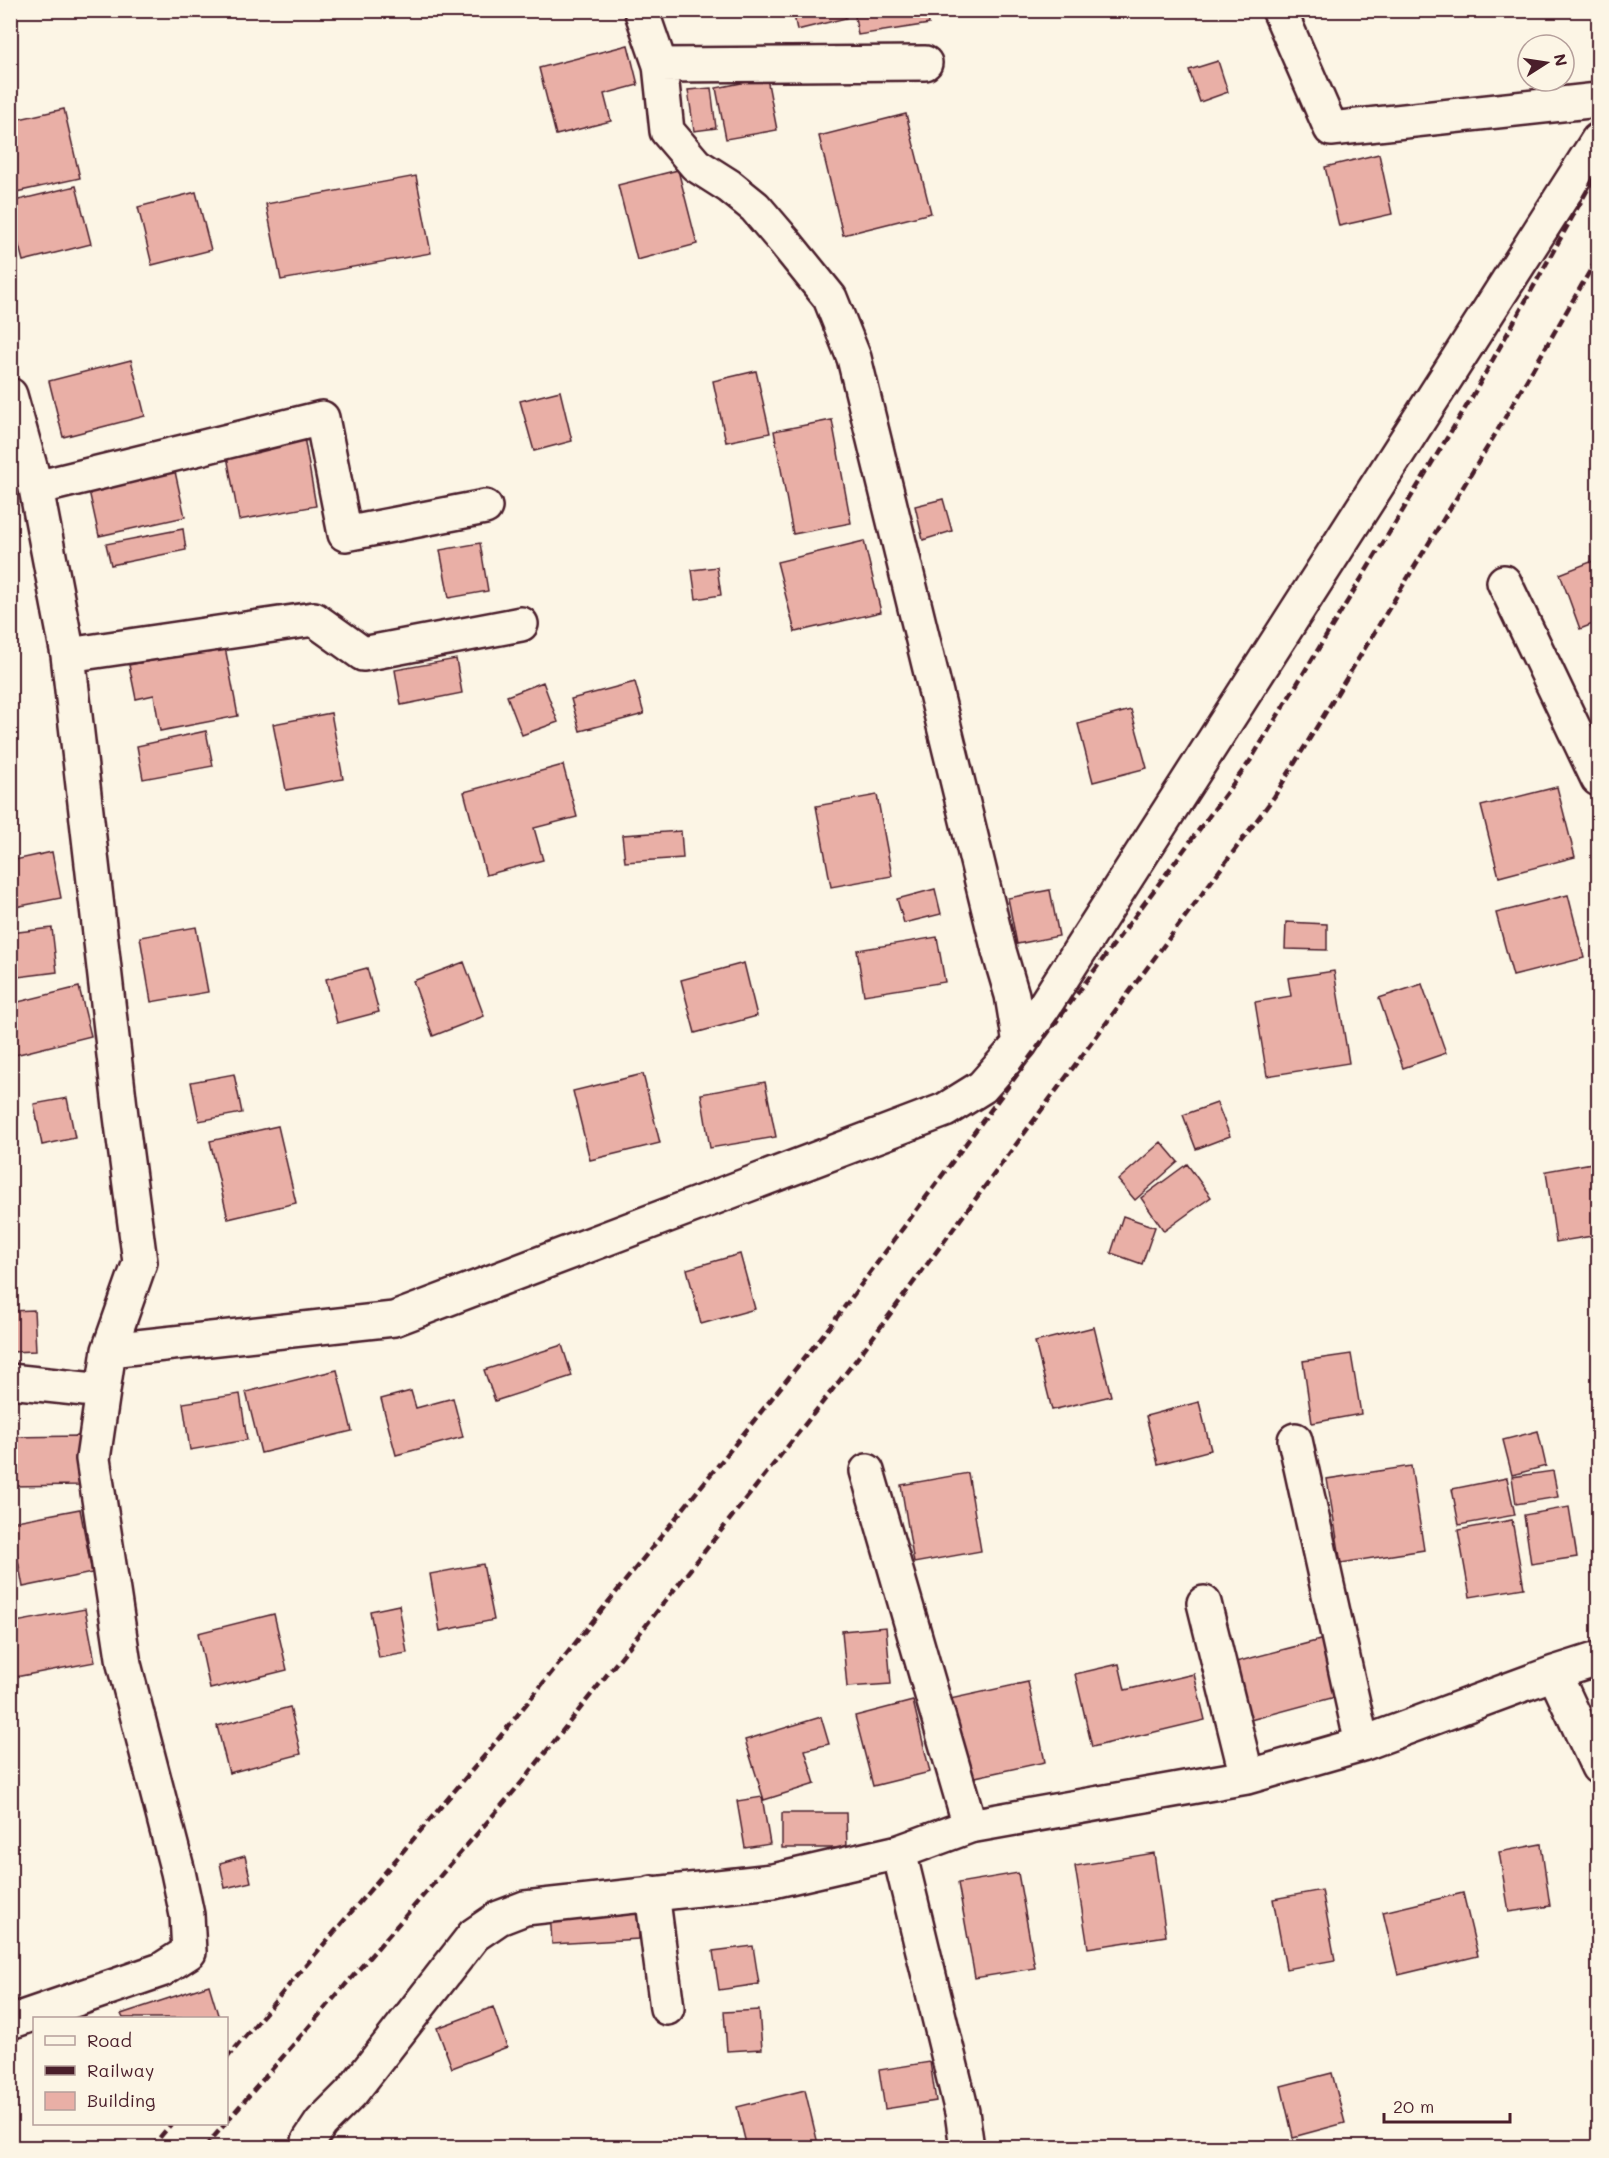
<svg xmlns="http://www.w3.org/2000/svg" width="1609" height="2158" viewBox="0 0 1609 2158" font-family="Mali,sans-serif">
	<rect width="100%" height="100%" fill="#fcf5e5"/>
	<filter id="ink" filterUnits="userSpaceOnUse"><feTurbulence type="fractalNoise" baseFrequency=".0167" numOctaves="2"/><feDisplacementMap in="SourceGraphic" scale="12" xChannelSelector="R" yChannelSelector="G"/><feConvolveMatrix kernelMatrix="1 2 1 2 8 2 1 2 1" color-interpolation-filters="sRGB"/></filter>
	<g filter="url(#ink)">
		<path fill="#e9afa6" stroke="#4a1f2b" stroke-width="1.5" d="M793,10H844L846,18L797,30Z
			M854,10H927L929,24L858,35Z
			M628,45L638,85L604,94L611,121L556,135L539,68Z
			M1218,61L1228,92L1200,102L1189,70Z
			M767,78L777,130L726,139L716,88Z
			M711,88L716,128L694,131L688,90Z
			M64,109L80,178L16,192L10,168V121Z
			M906,114L931,213L843,235L819,136Z
			M1379,154L1392,214L1339,226L1325,167Z
			M678,170L697,244L637,260L618,185Z
			M416,176L431,253L281,280L266,204Z
			M76,186L91,244L23,261L10,211V202Z
			M196,192L211,250L152,265L138,207Z
			M131,360L145,416L63,437L49,381Z
			M756,371L770,433L726,442L713,381Z
			M560,391L572,441L534,451L520,401Z
			M832,420L851,523L793,534L774,431Z
			M304,437L316,506L239,520L226,451Z
			M174,467L185,517L99,536L88,486Z
			M943,499L952,531L923,540L915,506Z
			M183,529L186,550L111,565L106,544Z
			M864,541L881,612L795,632L777,562Z
			M480,543L488,591L449,598L440,550Z
			M1598,559V622L1580,629L1560,574Z
			M717,567L721,595L696,599L692,570Z
			M225,647L238,716L160,731L154,695L136,699L129,665Z
			M456,659L462,693L401,705L395,670Z
			M543,682L558,722L522,735L507,696Z
			M635,682L644,714L580,731L571,699Z
			M1131,710L1147,768L1093,782L1078,724Z
			M331,713L343,779L286,790L273,724Z
			M206,731L213,766L143,779L137,746Z
			M563,765L577,817L534,828L543,860L486,875L464,792Z
			M1557,787L1575,857L1499,877L1481,806Z
			M877,795L892,876L831,887L816,806Z
			M681,831L683,858L625,862L622,835Z
			M52,852L61,898L10,908V861Z
			M935,889L941,914L904,923L897,899Z
			M1050,890L1059,936L1017,944L1008,898Z
			M1568,895L1584,958L1513,976L1496,913Z
			M1286,922L1327,924V950L1285,949Z
			M196,927L208,992L151,1002L140,937Z
			M52,928L57,972L10,978V933Z
			M937,937L945,982L864,995L857,950Z
			M464,962L484,1016L433,1036L413,981Z
			M744,963L757,1016L695,1033L681,980Z
			M367,968L379,1012L337,1023L326,979Z
			M1334,971L1349,1063L1267,1076L1255,1002L1291,996L1288,978Z
			M1422,984L1446,1053L1403,1068L1379,998Z
			M79,987L91,1036L11,1056L10,1004Z
			M234,1074L242,1113L199,1121L191,1082Z
			M643,1074L660,1143L590,1160L573,1091Z
			M765,1082L776,1137L710,1148L701,1094Z
			M67,1098L75,1138L42,1145L34,1104Z
			M1217,1103L1230,1136L1196,1149L1183,1115Z
			M278,1126L296,1203L228,1219L210,1141Z
			M1161,1142L1178,1162L1135,1200L1118,1180Z
			M1598,1162V1235L1556,1242L1546,1171Z
			M1187,1164L1211,1197L1164,1231L1141,1198Z
			M1123,1216L1155,1227L1142,1264L1111,1253Z
			M740,1254L755,1309L701,1324L687,1269Z
			M34,1310L36,1351L10,1352V1311Z
			M1094,1327L1111,1396L1052,1410L1035,1342Z
			M562,1345L572,1376L495,1401L484,1370Z
			M1351,1354L1361,1414L1312,1423L1303,1361Z
			M337,1370L352,1431L261,1453L246,1392Z
			M411,1391L416,1408L453,1398L463,1437L396,1455L381,1399Z
			M240,1394L247,1440L190,1450L183,1403Z
			M1199,1402L1211,1450L1158,1464L1146,1416Z
			M1538,1431L1546,1466L1512,1475L1503,1440Z
			M81,1436V1485L10,1486V1437Z
			M1411,1466L1424,1550L1341,1563L1327,1479Z
			M1553,1471L1558,1497L1516,1504L1512,1477Z
			M968,1473L981,1551L914,1563L901,1485Z
			M1507,1478L1515,1515L1459,1525L1452,1489Z
			M1569,1507L1577,1557L1531,1564L1524,1515Z
			M80,1509L92,1573L23,1587L11,1522Z
			M1512,1520L1524,1588L1470,1597L1458,1530Z
			M483,1564L494,1620L440,1631L430,1574Z
			M399,1605L407,1653L379,1658L370,1611Z
			M85,1609L95,1662L10,1678V1623Z
			M274,1614L287,1670L210,1689L198,1633Z
			M886,1627L891,1684L847,1687L842,1631Z
			M1324,1639L1339,1696L1243,1722L1228,1664Z
			M1119,1664L1125,1690L1194,1674L1205,1720L1092,1747L1075,1674Z
			M1028,1682L1045,1762L966,1779L950,1699Z
			M913,1701L930,1772L873,1786L855,1716Z
			M290,1707L301,1754L229,1773L217,1726Z
			M821,1717L829,1744L805,1750L815,1784L764,1800L745,1740Z
			M762,1797L770,1844L745,1848L737,1801Z
			M782,1813H846L847,1848H782Z
			M1541,1844L1550,1906L1509,1912L1499,1852Z
			M1154,1853L1166,1936L1088,1948L1075,1866Z
			M245,1856L251,1882L225,1888L220,1863Z
			M1018,1873L1035,1968L975,1978L958,1883Z
			M1322,1890L1335,1960L1286,1969L1273,1899Z
			M1463,1893L1478,1956L1398,1975L1383,1912Z
			M637,1906L639,1939L552,1944L550,1911Z
			M753,1946L759,1984L719,1990L713,1951Z
			M209,1985L219,2018H123L121,2014Z
			M493,2007L507,2047L452,2068L437,2028Z
			M759,2010L762,2049L727,2051L724,2012Z
			M930,2062L936,2101L885,2109L879,2070Z
			M1332,2073L1345,2123L1293,2137L1281,2086Z
			M805,2090L819,2148H747L737,2107Z
			M1182,2142L1183,2148H1148Z"/>
		<g fill="none" stroke-linecap="round" stroke-linejoin="round">
			<g stroke="#4a1f2b" stroke-width="38">
				<path id="minor" d="M1279,10L1331,129L1598,100
					M660,65L925,63
					M10,395L36,488L68,655L121,1116L140,1262L109,1350L93,1459L124,1664L178,1872L187,1915L189,1952L161,1970L10,2022
					M36,488L322,418L345,534L485,507
					M1504,582L1598,779
					M68,655L314,619L363,654L521,624
					M1020,1044L1598,140
					M109,1350L394,1319L945,1110L982,1087L1020,1044L1012,995L999,951L854,358L830,298L784,241L755,207L729,186L696,165L667,131L660,65L641,10
					M10,1381L103,1391
					M1295,1440L1362,1744
					M867,1471L970,1826
					M1204,1603L1247,1777
					M1554,1673L1598,1767
					M899,1852L962,2112L967,2148
					M652,1893L667,2008
					M311,2148L309,2141L321,2123L351,2093L474,1935L499,1918L525,1908L773,1881L899,1852L970,1826L1247,1777L1362,1744L1554,1673L1598,1659"/>
			</g>
			<use href="#minor" stroke="#fcf5e5" stroke-width="33"/>
			<path stroke="#4a1f2b" stroke-width="4.5" stroke-dasharray="9 4.5" stroke-linecap="butt" d="M226,2059L491,1748L834,1321L1250,761L1472,397L1598,171
				M226,2122L522,1782L856,1360L1274,797L1496,433L1598,257
				M151,2148L171,2124
				M204,2148L225,2124"/>
		</g>
	</g>
	<rect width="1609" height="2158" fill="none" stroke="#fcf5e5" stroke-width="36"/>
	<rect x="18" y="18" width="1573" height="2122" fill="none" stroke="#4a1f2b" stroke-width="2" filter="url(#ink)"/>
	<rect x="33" y="2017" width="195" height="108" fill="#fcf5e5" stroke="#b59f9b" stroke-width="1.5"/>
	<rect x="45" y="2036" width="30" height="9" fill="#fcf5e5" stroke="#b59f9b" stroke-width="1.5"/>
	<text x="87" y="2047" font-size="18" fill="#4a1f2b">Road</text>
	<rect x="45" y="2066" width="30" height="9" fill="#4a1f2b" stroke="#b59f9b" stroke-width="1.5"/>
	<text x="87" y="2077" font-size="18" fill="#4a1f2b">Railway</text>
	<rect x="45" y="2092" width="30" height="18" fill="#e9afa6" stroke="#b59f9b" stroke-width="1.5"/>
	<text x="87" y="2107" font-size="18" fill="#4a1f2b">Building</text>
	<g transform="translate(1546 63) rotate(78)"><circle r="28" fill="#fcf5e5" stroke="#b59f9b" stroke-width="1.5"/>
	<path d="M0-4.5L10 22L0 15L-10 22Z" fill="#4a1f2b"/>
	<text y="-9" font-size="16" font-weight="bold" text-anchor="middle" fill="#4a1f2b">N</text>
	</g>
	<path d="M1384 2113v9h126v-9" fill="none" stroke="#4a1f2b" stroke-width="3"/>
	<text x="1393" y="2113" font-size="18" fill="#4a1f2b" stroke="#fcf5e5" stroke-width="4.5" paint-order="stroke">20 m</text>
</svg>
